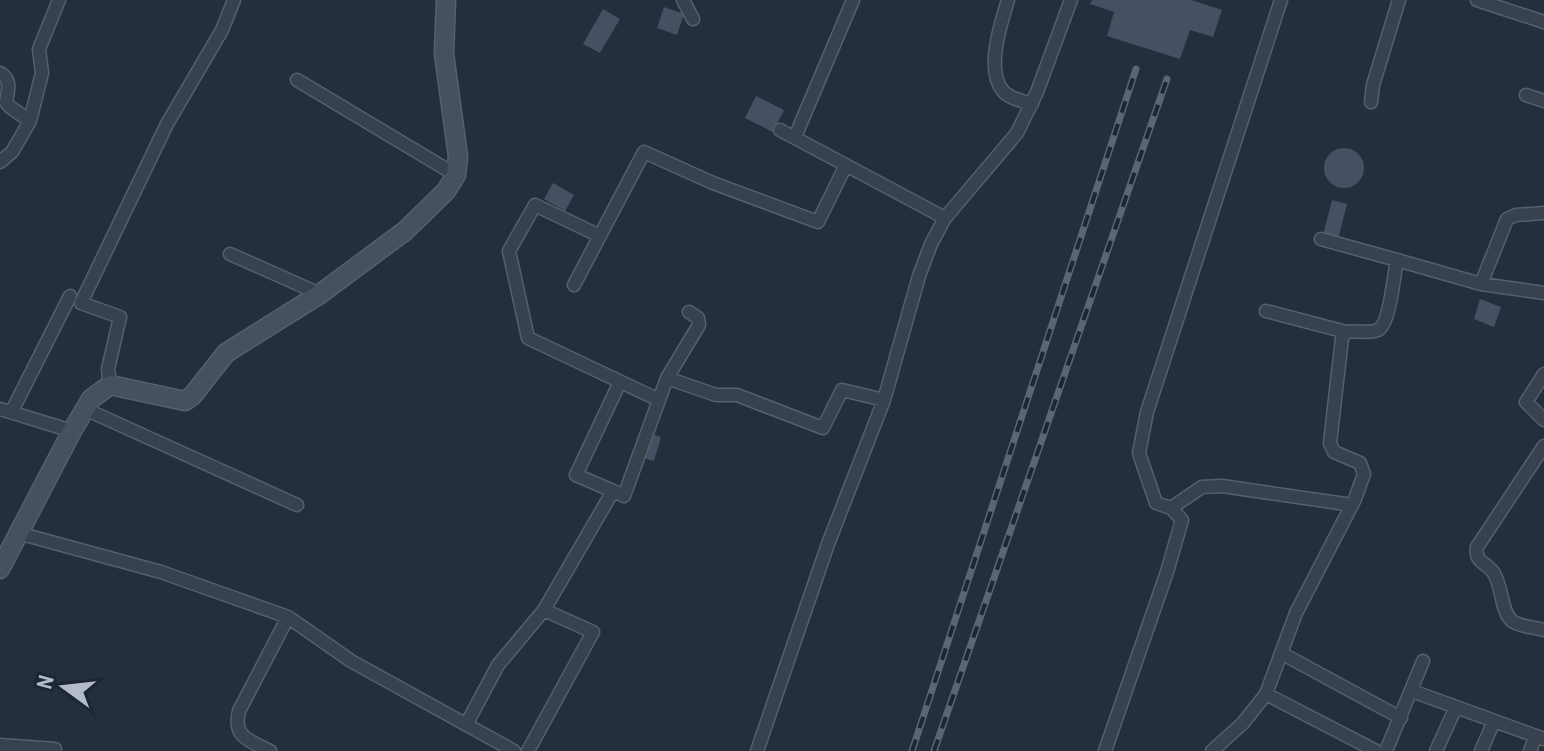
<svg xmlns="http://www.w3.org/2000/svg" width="1544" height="751" viewBox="0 0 1544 751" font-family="'Archivo Narrow',sans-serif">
	<rect width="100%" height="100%" fill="#242f3e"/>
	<path fill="#455162" d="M1092,0H1191L1222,10L1213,37L1190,30L1180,59L1107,36L1114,12L1090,4Z
		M664,7L684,14L677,35L657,28Z
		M603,9L620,19L600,53L583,44Z
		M756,96L784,110L773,132L745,118Z
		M1324 168a20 20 0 1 1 40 0a20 20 0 1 1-40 0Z
		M553,183L574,195L565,211L544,199Z
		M1332,200L1347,204L1338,239L1323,235Z
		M1480,299L1501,307L1494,327L1474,319Z
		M646,432L661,437L654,461L639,457Z"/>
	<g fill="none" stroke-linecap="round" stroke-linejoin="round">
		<g stroke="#565f6c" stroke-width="15">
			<path id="street" d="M683,0L693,19
				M1008,0C1001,23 985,70 1003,91C1010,99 1023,101 1032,104
				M1477,0L1544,22
				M0,73C12,79 8,91 6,102L10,107L30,121L12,152L0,162
				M297,80L456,175
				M1526,95L1544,101
				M1371,102L1373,85L1399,0
				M30,121L42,73L39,49L59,0
				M780,130L945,218
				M795,137L853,0
				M600,236L535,205L509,251L528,338L659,400
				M1321,239L1397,260
				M230,254L320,294
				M1481,284L1507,219L1516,215L1544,213
				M574,285L644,152L713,183L818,222L846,165
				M1266,311L1346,332
				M1544,374L1526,402L1544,420
				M667,378L699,325L698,318L689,312
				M110,385L108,369L120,317L81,303L167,124L222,30L234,0
				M0,409L72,431
				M85,409L297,505
				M12,411L70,296
				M1544,446L1477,547C1474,562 1486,562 1493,572C1503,586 1500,610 1512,621C1520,627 1534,627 1544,630
				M613,491L576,475L620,382
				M1171,508L1202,487L1222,486L1352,505
				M18,533L161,572L288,617L351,661L514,751
				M1281,653L1401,718
				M1412,691L1544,739
				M1266,694L1376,751
				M466,725L498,665L544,610
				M0,745L55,749
				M270,751C250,741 232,737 239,711L288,617
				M528,751L593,632L544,610L613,491L624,496L667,378L716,395H737L823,428L842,390L884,400
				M757,751L828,544L884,400L919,276L931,244L945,218L1017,133L1037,92L1071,0
				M1105,751L1167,572L1182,520L1171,508L1156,503L1139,453L1147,412L1281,0
				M1212,751L1243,723L1266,694L1296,613L1355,499L1364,474L1360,463L1334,452L1330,443L1342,338L1346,332C1355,330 1370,334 1378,330C1390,324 1394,274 1397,260L1481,284L1544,293
				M1386,751L1423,661
				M1436,751L1456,707
				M1481,751L1494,721
				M1530,751L1536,736"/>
		</g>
		<g stroke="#565f6c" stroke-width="21">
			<path id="secondary" d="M0,569L72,431L91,399L110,385L185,401L193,395L226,353L320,294L405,231L446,191L456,175L458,156L444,54L446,0"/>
		</g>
		<use href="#street" stroke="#38414e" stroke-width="12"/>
		<use href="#secondary" stroke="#465061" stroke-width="18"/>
		<g stroke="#5a6575" stroke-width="7">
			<path id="rail" d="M912,751L1136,69
				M934,751L1167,79"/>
		</g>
		<use href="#rail" stroke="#1d2633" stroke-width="4" stroke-dasharray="12" stroke-linecap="butt"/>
	</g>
	<g transform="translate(64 687) rotate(285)" stroke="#1d2633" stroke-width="6" paint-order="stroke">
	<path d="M0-6L14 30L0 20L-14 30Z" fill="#b4bcc9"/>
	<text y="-12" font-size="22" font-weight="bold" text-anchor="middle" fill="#b4bcc9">N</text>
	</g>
</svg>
